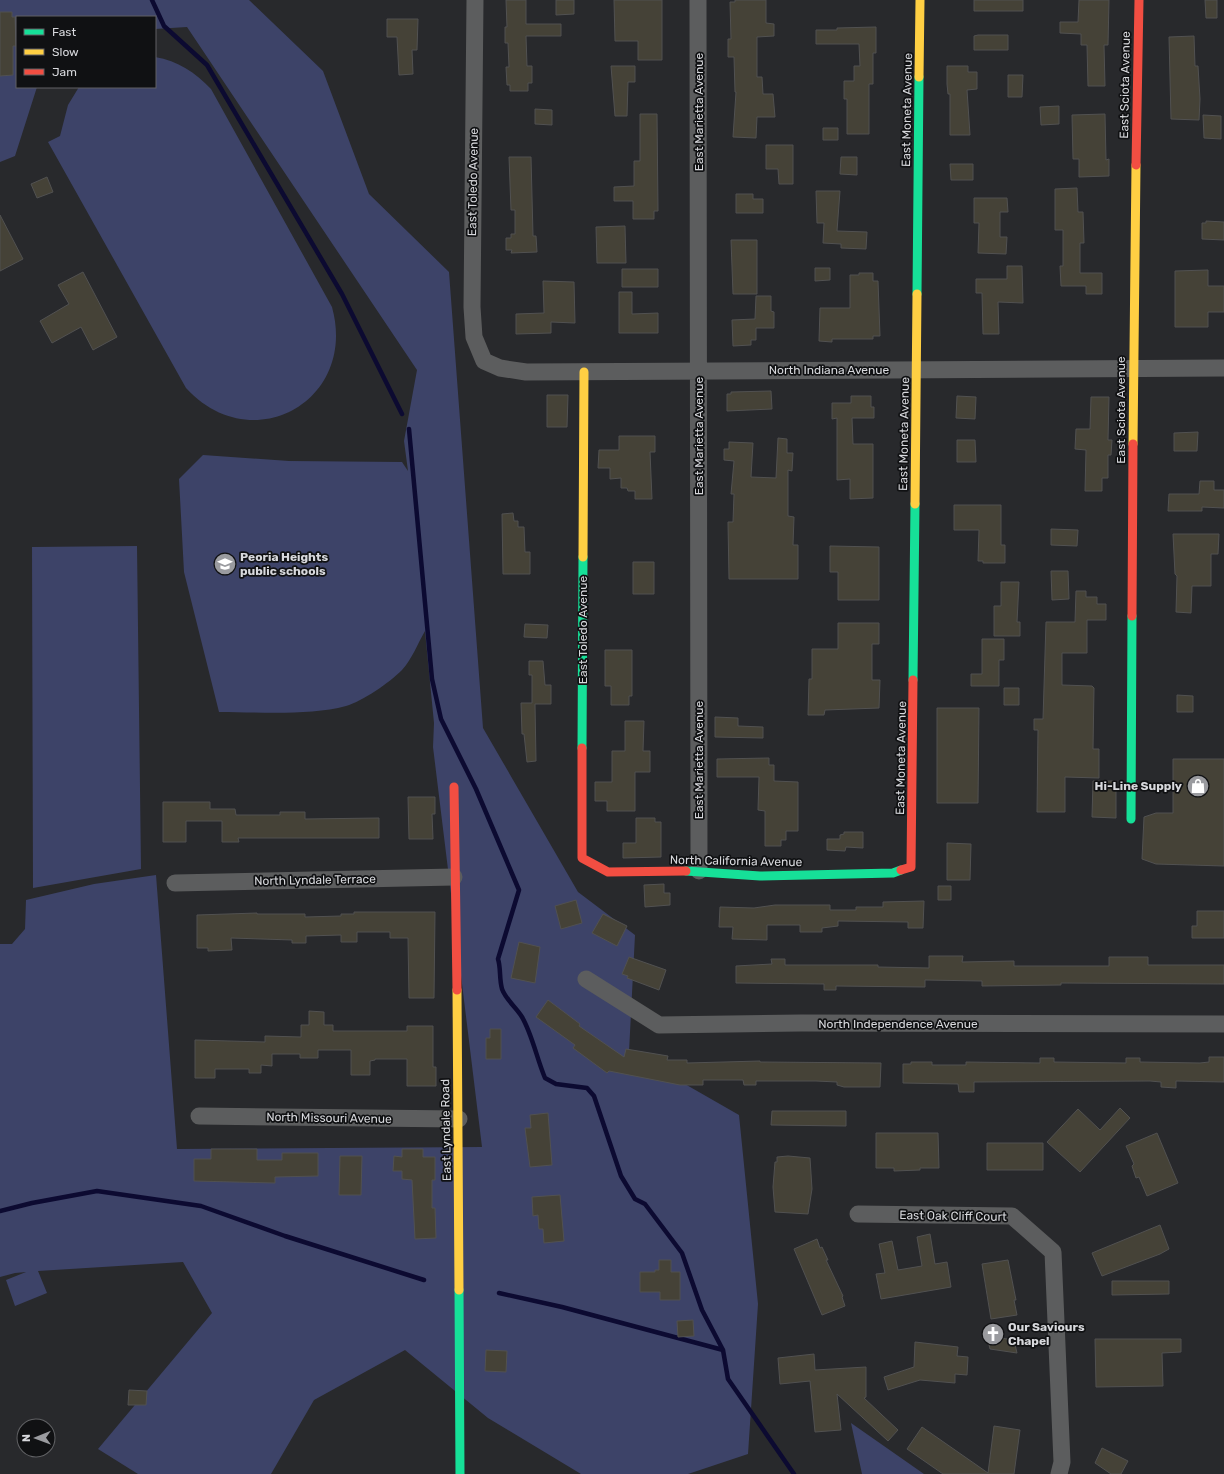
<svg xmlns="http://www.w3.org/2000/svg" width="1224" height="1474" viewBox="0 0 1224 1474" font-family="Rubik,sans-serif">
	<rect width="100%" height="100%" fill="#28292c"/>
	<path fill="#3d4368" d="M0,0H249L323,71L369,194L449,272L483,728L578,892L635,935L629,1052L739,1115L758,1304L748,1454L688,1474H581L488,1418L405,1350L314,1400L271,1474H138L98,1449L212,1313L183,1262L38,1271L47,1293L15,1306L6,1280L26,1272L15,1273L0,1277V944H12L25,929L26,900L94,884L156,875L177,1149L482,1147L433,747L434,723L425,631C418,643 412,659 402,670C389,683 363,701 346,706C309,716 257,712 219,712L184,572L179,479L203,455L289,461L402,462L408,471L404,441L417,370L187,27L155,29V17H17V87H37L15,156L0,162Z
		M155,57C178,61 195,72 211,89L332,307C358,401 252,460 186,388L48,142L60,136L68,105L79,87H155Z
		M137,546L141,869L33,888L32,547Z
		M851,1423L924,1474H862Z"/>
	<g fill="none" stroke-linecap="round" stroke-linejoin="round">
		<path stroke="#0c0a31" stroke-width="4.5" d="M152,0L164,26L207,65L342,294L402,414
			M409,429L432,679L441,719L476,789L519,890L498,959C501,968 499,978 502,989C506,1000 516,1007 522,1017C532,1034 537,1059 545,1078L556,1084L587,1088L594,1096L621,1176L635,1199L645,1204L682,1253L702,1310L723,1350L728,1379L794,1474
			M0,1211L32,1203L97,1191L201,1206L285,1236L424,1280
			M499,1293L562,1307L723,1350"/>
	</g>
	<path fill="#454237" stroke="#515151" d="M506,0H526V24H561V36H526L527,66H532V83H528V91H510V85H507L506,67H509L508,43H505V27H507Z
		M556,0H574V14L556,15Z
		M614,0H662V60H638V41H615Z
		M735,0H766V23L774,24V36L757,37V77H762L763,94H773L775,117H757L756,138L733,137L736,92H735L734,57H728V39H731L730,2H735Z
		M974,0H1023V11H974Z
		M1079,0H1109L1108,45H1104L1105,86H1088L1087,45H1081V34L1060,33V22H1078Z
		M1205,0H1217V18H1206Z
		M0,12H12V17H15L16,46H13V75L0,76Z
		M387,19H418L417,50H412L413,74L399,75L397,37H387Z
		M876,27V53H873V84H869V134H847V99H844V81H854V66H860L859,44H816V30H837V28Z
		M978,35H1008V50H974V36Z
		M1194,36L1195,66H1198L1200,99L1199,120L1171,119L1169,37Z
		M611,66H635V82H628L627,116H615Z
		M947,66H968V72H977V89L967,90L970,135H950V94H948L947,84Z
		M1008,75H1023L1022,97H1008Z
		M1059,106V124L1041,125L1040,107Z
		M535,109L552,110V125L535,124Z
		M640,114H657L658,211H654V219H633V201H614V187L634,186V161H640Z
		M1105,114L1106,160L1109,159V176L1079,177V159H1073L1072,115Z
		M1203,115L1221,116V139L1204,138Z
		M823,128H838V140H823Z
		M766,145H793V184H779L778,169H766Z
		M509,157H531L533,236H536L537,252L511,253L512,250H506V238H511V234H515V210H511Z
		M841,157H857V175L840,174Z
		M950,164H973V180H951Z
		M47,177L53,192L37,198L31,184Z
		M1077,188L1078,212H1083L1084,243H1080V273H1102V294H1086V286H1061L1060,266H1063V230H1055V189Z
		M816,191H840L837,231L867,232L866,249L841,248V244L823,243L824,223H817Z
		M736,194H753V199H763V213H736Z
		M974,198H1007L1008,212H1000V237H1007L1006,254L978,253L979,223H974Z
		M0,215L23,259L0,271Z
		M1206,221L1224,222V240L1202,239V223H1206Z
		M625,226L626,263H597L596,227Z
		M731,240H757V294H733Z
		M1007,266H1022L1023,303L998,302L999,334H983L982,293H976V279H1007Z
		M815,268H830V280L815,281Z
		M622,269H658V287H622Z
		M1208,270V286H1224V312H1208V327H1175V271Z
		M83,272L117,337L93,350L81,327L52,343L40,321L69,304L58,285Z
		M859,273H873V281H878L880,336H873V339H832V342L819,341L820,308H850V275H859Z
		M543,281L574,282L575,323L551,322V333L516,334V314L544,313Z
		M619,292H632V314L658,313V333H619Z
		M756,296H771V311L774,312V328H756V340H751V345L733,346L732,320L755,319Z
		M771,391L772,409L727,411V394H731V392Z
		M547,395H568L567,427H547Z
		M851,396H871V407H874V418H852L853,444H873V498L850,499V479L837,480V418L832,419V403H851Z
		M957,396L976,397L975,419L956,418Z
		M1091,397H1109L1108,440H1112L1111,455H1108V478H1102V491H1085L1086,450L1075,449L1076,429H1090Z
		M1198,432L1197,451H1174V433Z
		M619,436H655V452H650L652,499H635V491H628L627,488H621V478L610,479V468H598L599,450H619Z
		M778,438L787,439V453H793L792,471L788,470V516L794,517L793,545H798V579H729L728,522H733L734,494H731L734,461L724,460V449H729V442L753,443L751,477L776,478Z
		M957,440H975L976,462H957Z
		M1200,481H1214V490H1224V508L1202,507V511H1168L1169,494H1199Z
		M954,505H1001V545H1005V563H983V561H978L979,530H954Z
		M513,513L514,521H518V527H524L525,552H530V574H503L502,514Z
		M1051,529L1078,530L1077,546L1051,545Z
		M1173,534H1219L1218,554H1211V586H1192L1191,613L1176,612L1177,576L1175,574Z
		M830,546L879,547V600H838V572H830Z
		M633,562H654V594H633Z
		M1051,571H1068L1069,599L1052,600Z
		M1001,582H1019L1017,622H1020V636H994V606H1001Z
		M1076,591H1086V597H1097V604H1106V620H1087V653H1062V685L1092,686L1094,688L1093,749H1099V778L1065,777V812H1037L1038,730H1034V719H1043L1046,622H1075Z
		M838,623H879V644H872V680H880L879,708L825,710L824,715H808L809,679H812V649H838Z
		M525,624L548,625L547,638L524,637Z
		M982,639H1004V660H999V686H971V674H982Z
		M605,650H632V696H629V705H611V686H605Z
		M529,661H543L545,685H551V704H535L536,761L527,762L524,734H522L521,703H532V675H529Z
		M1004,688H1019V705H1004Z
		M1177,695L1193,696V712H1177Z
		M937,708H979L978,803H937Z
		M715,717L738,718V726L763,727V738L715,737Z
		M625,721H644L643,751H650V772H635V811H607V801H595V782H612V751H625Z
		M769,758V765H774V781L798,782V831H786V840H781V846H765V811L758,810L759,777H717V759Z
		M1173,759H1224V866L1156,864L1142,859L1144,817L1156,813H1173Z
		M1093,781H1116V818L1092,817Z
		M408,797H435V814H432L433,839H409Z
		M163,802H210V809H235L236,815H280V812H305V819L379,818V838H238L239,842H222V821H186V842H163Z
		M636,818H655V822H661V857L623,858V843H636Z
		M844,832H863V848L846,847L845,851L827,850V839H840V835L844,834Z
		M947,843L971,844L970,880H947Z
		M664,884V893H670V905L645,907L644,885Z
		M938,886H951V900H938Z
		M576,900L582,923L561,929L555,906Z
		M924,901L923,928H908V922L838,921V926L822,928V932H800V925H767V940L732,939L733,927H719L720,907L754,908L775,905H830V910H856V907H883V902Z
		M1197,911H1224V938H1192V926H1197Z
		M354,912H435L434,998H409L408,938H390V932H357V942H341V935L306,936V943H292V940L231,938L232,950L208,951V948H197V915L257,913V914H305V917L341,916V914H354Z
		M603,914L627,926L617,946L592,933Z
		M519,942L540,947L535,983L511,978Z
		M929,956H963L962,962L1014,961V966H1109V957H1148V965H1224V984L1061,983V985L982,986V981L925,980V987L836,986V990H824V984L736,983V966L772,964L771,959H785V965H878V967L929,968Z
		M629,957L666,970L659,990L627,978L628,976L622,974Z
		M548,1000L580,1024L579,1026L624,1057L626,1049L668,1056L667,1060H687V1063L760,1061V1062L881,1063L880,1087H844L837,1085V1082L816,1081H756V1085H744L743,1080H703V1085H680L609,1071L607,1073L573,1048L575,1045L536,1017Z
		M309,1011L324,1012V1025H333V1031H407V1026H433V1067H436V1086H407V1059H375V1060L370,1061V1075H351V1050H318V1058H300V1054H272V1066L261,1065V1073H249V1069H215V1078H195V1040L265,1042V1036L301,1037V1025H309Z
		M490,1029H501V1059H486V1038H490Z
		M1209,1057H1224V1082L1176,1081V1088L1161,1087V1082L1150,1081L974,1082V1092H959L958,1084L903,1083V1064H911V1062H932V1065H966V1062L1040,1063V1058H1054V1062L1126,1063V1058H1140V1062L1200,1063L1209,1062Z
		M1120,1108L1130,1118L1080,1172L1047,1142L1078,1109L1100,1130Z
		M772,1111H846V1126L771,1125Z
		M548,1113L552,1165L530,1167L525,1128H531L530,1115Z
		M876,1133H938L939,1168H920V1170L894,1171V1168H876Z
		M1157,1133L1178,1183L1147,1196L1139,1177L1136,1178L1132,1166L1134,1164L1126,1146Z
		M987,1143H1043V1170H987Z
		M211,1149H257V1160H282V1153H318V1176L275,1177V1183L194,1181V1159H211Z
		M402,1149H423V1157H435V1180H432V1208H435L436,1238L415,1239L412,1180L402,1179V1171H393L394,1156L402,1157Z
		M340,1156H362L361,1195H339Z
		M788,1156L810,1158L812,1189L808,1214L775,1212L773,1187L775,1162H777V1157Z
		M560,1195L564,1241L544,1243L543,1229H539L538,1215L533,1216L532,1197Z
		M1160,1225L1169,1249L1160,1254L1102,1276L1092,1253Z
		M930,1234L935,1264L947,1262L951,1287L881,1299L876,1274L885,1273L879,1244L892,1241L898,1270L922,1266L917,1237Z
		M817,1239L820,1248L822,1247L828,1260H826L843,1296L842,1297L845,1306L822,1315L794,1249Z
		M659,1260H671V1272H680V1300H660V1292H640V1272H655V1270H659Z
		M1008,1260L1016,1300H1014L1017,1315L991,1319L982,1264Z
		M1112,1281H1169V1294L1112,1295Z
		M693,1320L694,1336L678,1337L677,1321Z
		M987,1336L1014,1340L1017,1353L990,1349Z
		M1095,1339H1181V1352L1162,1353L1163,1386L1096,1387Z
		M915,1342L958,1347L957,1356L968,1357L967,1375L955,1374V1383L920,1380L888,1390L884,1377L914,1367Z
		M486,1350L507,1351L506,1372L485,1371Z
		M814,1354L815,1370L866,1367V1397L864,1398L898,1430L888,1441L837,1394L841,1430L815,1432L810,1381L780,1384L778,1358Z
		M129,1390L147,1391L146,1405H128Z
		M994,1426L1020,1430L1014,1474H943L907,1449L922,1427L988,1473Z
		M1102,1448L1128,1461L1121,1474H1111L1095,1463Z"/>
	<g fill="none" stroke-linecap="round" stroke-linejoin="round">
		<path stroke="#5c5d5e" stroke-width="17" d="M475,0L472,307L474,337L484,361L500,368L526,372L1224,368
			M698,0L699,871
			M175,883L454,877
			M586,979L659,1025L801,1023L1224,1024
			M199,1116L459,1119
			M858,1214L1012,1216L1053,1252L1062,1462L1059,1474"/>
		<path stroke="#16e098" stroke-width="9" d="M917,294L919,77
			M913,680L915,504
			M582,748L583,557
			M1131,819L1132,616
			M686,871L760,876L893,873L901,870
			M459,1290L460,1474"/>
		<path stroke="#ffcf43" stroke-width="9" d="M919,77L920,0
			M1133,444L1136,165
			M915,504L917,294
			M583,557L584,372
			M457,990L459,1290"/>
		<path stroke="#f24e42" stroke-width="9" d="M1136,165L1139,0
			M1132,616L1133,444
			M582,748V858L608,872L686,871
			M454,787L457,990
			M901,870L911,867L913,680"/>
	</g>
	<defs>
		<g id="school-disc" transform="scale(1.15)"><circle r="9.5" fill="#9a9b9f" stroke="#101113"/><path d="M0-5L7-2L0 1L-7-2ZM-4 1L0 2.5L4 1V4Q0 6-4 4Z" fill="#fff"/></g>
		<g id="shop-disc" transform="scale(1.15)"><circle r="9.5" fill="#9a9b9f" stroke="#101113"/><path d="M-5-2.5h2.3a2.7 3.5 0 0 1 5.4 0H5L5.5 6h-11ZM-1.5-2.5h3a1.5 2.3 0 0 0-3 0Z" fill="#fff"/></g>
		<g id="church-disc" transform="scale(1.15)"><circle r="9.5" fill="#9a9b9f" stroke="#101113"/><path d="M-1.2-6h2.4v3.5h3.3v2.4h-3.3V6h-2.4V-.1h-3.3v-2.4h3.3Z" fill="#fff"/></g>
	</defs>
	<g fill-rule="evenodd">
		<use href="#school-disc" x="225" y="564"/>
		<use href="#shop-disc" x="1198" y="786"/>
		<use href="#church-disc" x="993" y="1334"/>
	</g>
	<g text-anchor="middle" stroke-width="3.5" stroke-linejoin="round" paint-order="stroke">
		<g font-size="12" fill="#d8d9dd" stroke="#101113">
			<text transform="translate(1125 85) rotate(-89)" y="4">East Sciota Avenue</text>
			<text transform="translate(907 110) rotate(-89)" y="4">East Moneta Avenue</text>
			<text transform="translate(699 112) rotate(-90)" y="4">East Marietta Avenue</text>
			<text transform="translate(473 182) rotate(-89)" y="4">East Toledo Avenue</text>
			<text x="829" y="374">North Indiana Avenue</text>
			<text transform="translate(1121 410) rotate(-90)" y="4">East Sciota Avenue</text>
			<text transform="translate(904 434) rotate(-89)" y="4">East Moneta Avenue</text>
			<text transform="translate(699 436) rotate(-90)" y="4">East Marietta Avenue</text>
			<text transform="translate(583 630) rotate(-90)" y="4">East Toledo Avenue</text>
			<text transform="translate(901 758) rotate(-89)" y="4">East Moneta Avenue</text>
			<text transform="translate(699 760) rotate(-90)" y="4">East Marietta Avenue</text>
			<text transform="translate(736 861) rotate(1)" y="4">North California Avenue</text>
			<text transform="translate(315 880) rotate(-1)" y="4">North Lyndale Terrace</text>
			<text x="898" y="1028">North Independence Avenue</text>
			<text transform="translate(329 1118) rotate(1)" y="4">North Missouri Avenue</text>
			<text transform="translate(446 1130) rotate(-91)" y="4">East Lyndale Road</text>
			<text transform="translate(953 1216) rotate(1)" y="4">East Oak Cliff Court</text>
		</g>
		<g font-size="12" font-weight="bold" fill="#d8d9dd" stroke="#101113" text-anchor="start">
			<text x="240" y="561">Peoria Heights<tspan x="240" dy="14">public schools</tspan></text>
			<text x="1182" y="790" text-anchor="end">Hi-Line Supply</text>
			<text x="1008" y="1331">Our Saviours<tspan x="1008" dy="14">Chapel</tspan></text>
		</g>
	</g>
	<rect x="16" y="16" width="140" height="72" fill="#101113" stroke="#606164"/>
	<rect x="24" y="29" width="20" height="6" fill="#16e098" stroke="#606164"/>
	<text x="52" y="36" font-size="12" fill="#d8d9dd">Fast</text>
	<rect x="24" y="49" width="20" height="6" fill="#ffcf43" stroke="#606164"/>
	<text x="52" y="56" font-size="12" fill="#d8d9dd">Slow</text>
	<rect x="24" y="69" width="20" height="6" fill="#f24e42" stroke="#606164"/>
	<text x="52" y="76" font-size="12" fill="#d8d9dd">Jam</text>
	<g transform="translate(36 1438) rotate(269)"><circle r="19" fill="#101113" stroke="#606164"/>
	<path d="M0-3L7 15L0 10L-7 15Z" fill="#9a9b9f"/>
	<text y="-6" font-size="11" font-weight="bold" text-anchor="middle" fill="#d8d9dd">N</text>
	</g>
</svg>
